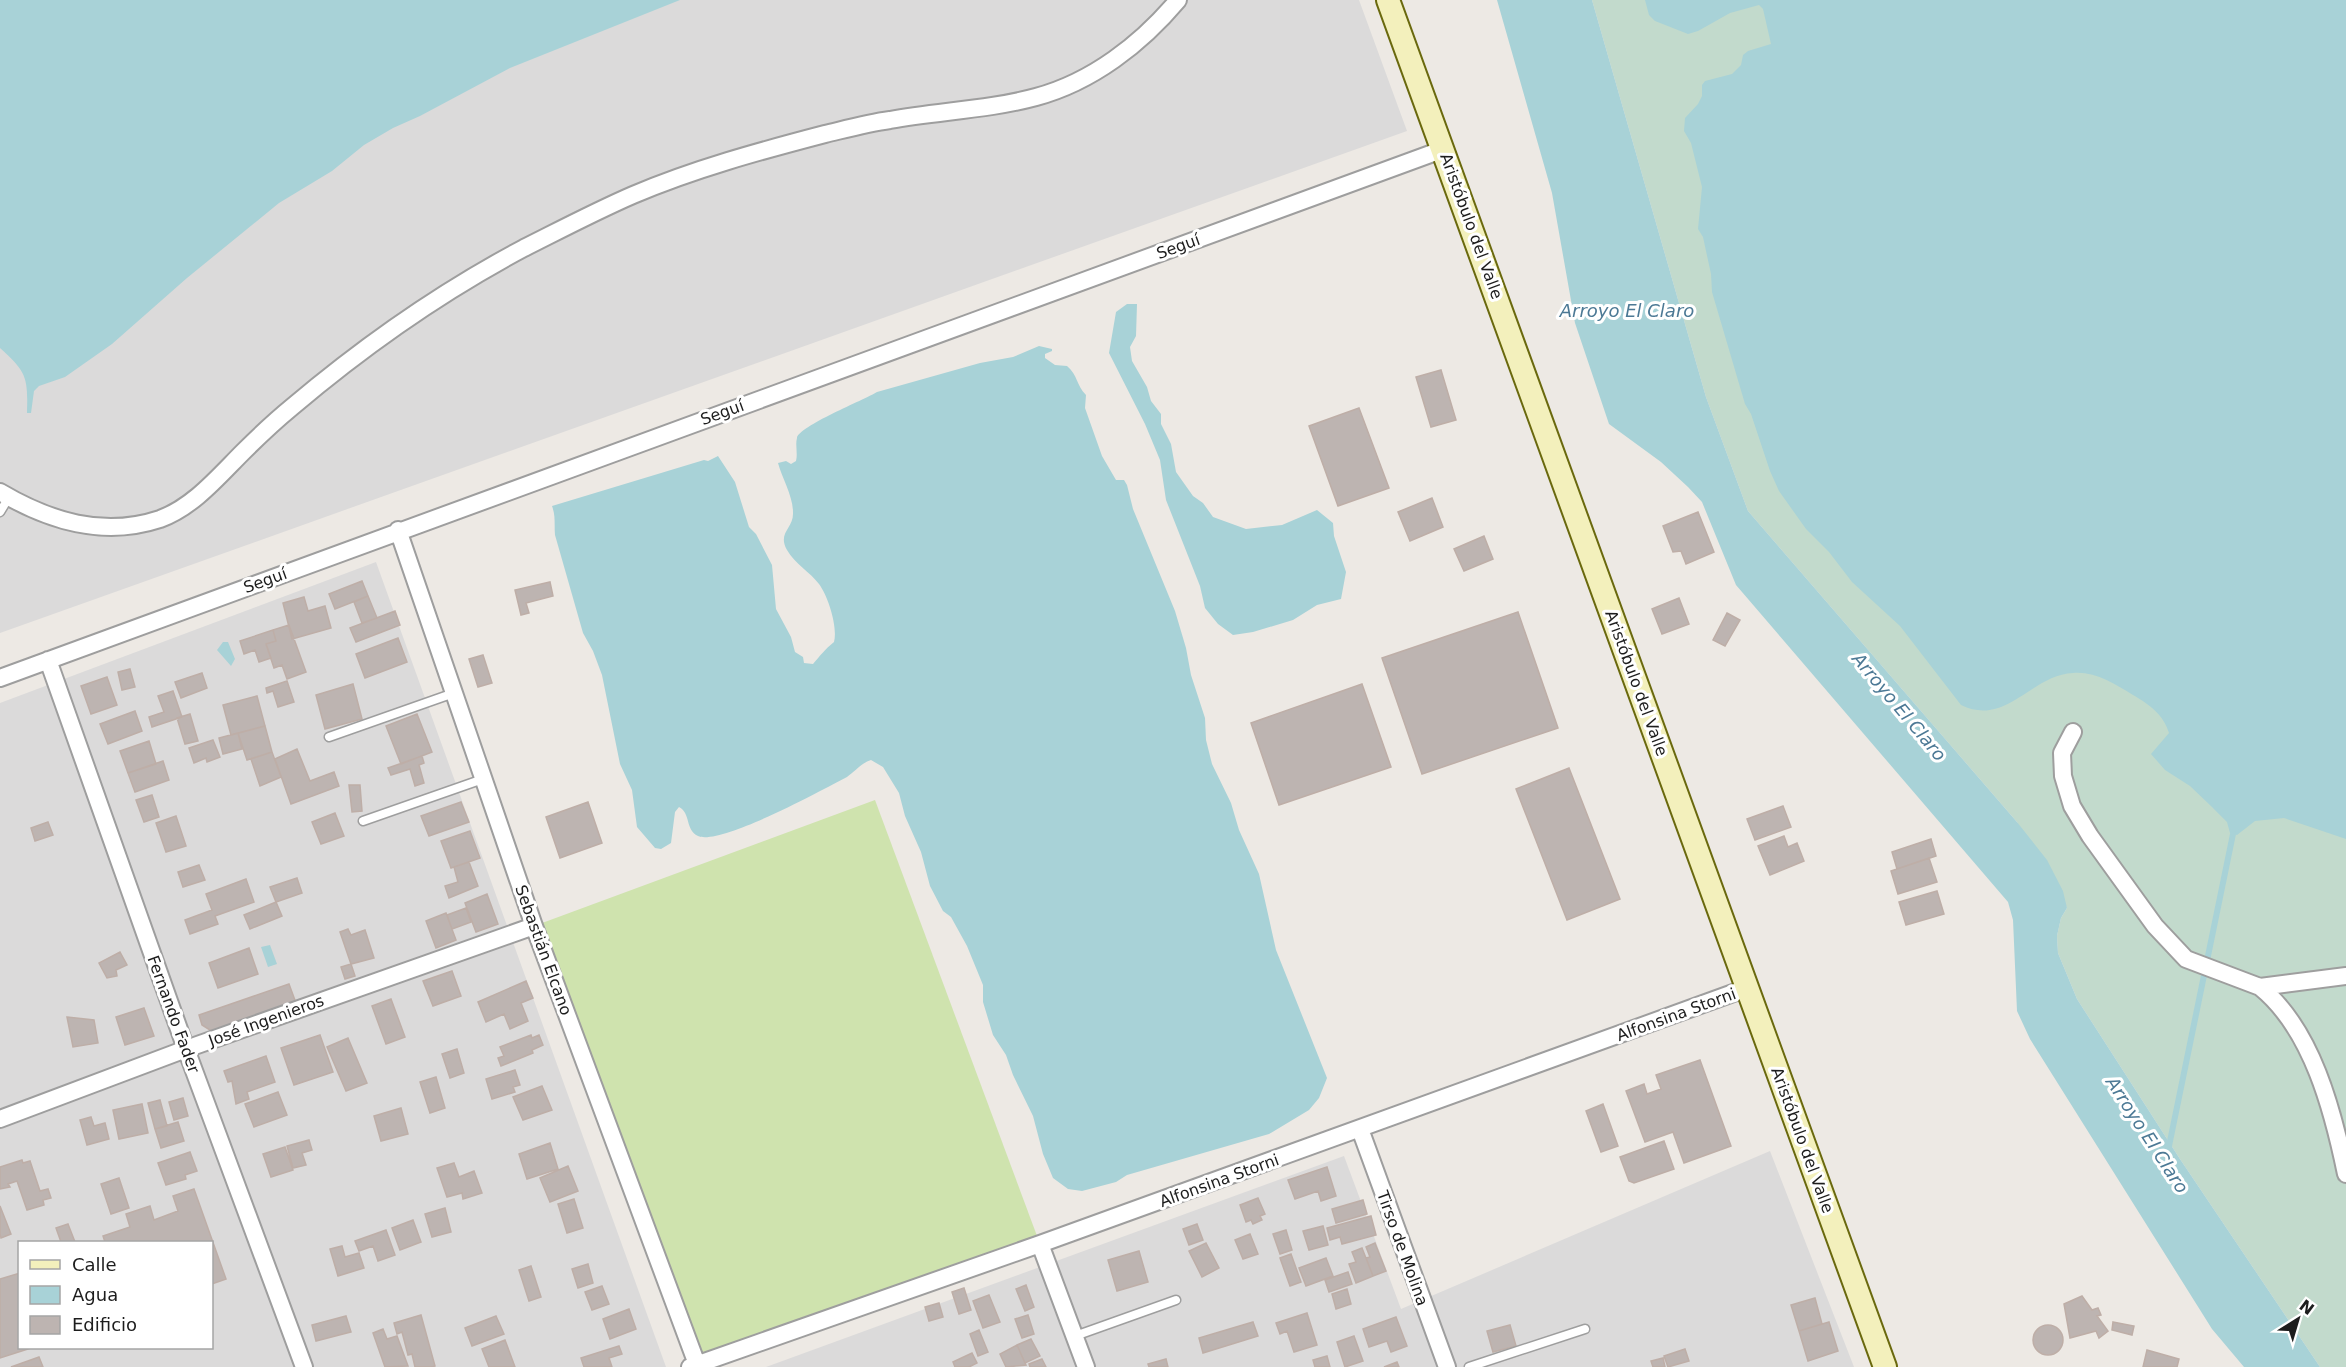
<svg xmlns="http://www.w3.org/2000/svg" width="2346" height="1367" viewBox="0 0 2346 1367" font-family="'DejaVu Sans',sans-serif">
	<rect width="100%" height="100%" fill="#ede9e4"/>
	<path fill="#dbdada" fill-rule="evenodd" d="M0,0H1359L1407,131L0,633Z
		M376,562L666,1367H0V703ZM20,1242H212V1348H20Z
		M1770,1151L1854,1367H766L1344,1156L1401,1309Z"/>
	<path fill="#cfe3ae" d="M875,800L1040,1244L697,1364L534,926Z"/>
	<path fill="#c2dacc" d="M1592,0H2346V1367H2320L2180,1159L2077,999L2058,953L2057,936L2061,918L2067,908L2017,822L1748,511L1706,397Z"/>
	<path fill="#a8d2d7" d="M0,0H680L510,68L420,116L393,128L364,145L332,171L279,203L187,278L112,344L65,377L39,386L34,391L31,413H27C28,378 27,372 0,348Z
		M1497,0H1592L1706,397L1748,511L2017,822L2047,860L2063,891L2067,908L2061,918L2057,936L2058,953L2077,999L2180,1159L2320,1367H2244L2212,1329L2030,1039L2017,1011L2013,920L2008,902L1736,585L1702,502L1688,487L1661,462L1609,424L1575,323L1552,193Z
		M1645,0H2346V839L2284,818L2255,821L2237,835L2230,833L2227,822L2212,807L2190,786L2165,770L2151,754L2169,733C2163,714 2150,705 2133,695C2115,684 2095,671 2073,673C2031,675 2006,727 1961,705L1900,626L1852,582L1829,552L1806,529L1779,491L1770,471L1751,414L1745,404L1712,292L1711,274L1703,237L1698,229L1702,187L1691,143L1684,131L1685,118L1698,104L1702,96V85L1705,81L1732,74L1741,65L1743,55L1748,51L1771,44L1763,9L1759,5L1730,13L1698,31L1688,34L1655,21L1649,15Z
		M1127,304H1137L1136,336L1130,347L1132,361L1147,387L1151,401L1161,414V424L1171,444L1176,472L1193,496L1203,503L1213,517L1246,529L1282,525L1317,510L1333,523L1334,536L1346,572L1341,599L1317,605L1293,620L1253,632L1233,635L1218,624L1205,608L1200,586L1166,500L1160,460L1145,424L1109,353L1116,312Z
		M1039,346L1052,349V351L1045,354V358L1055,365L1067,366C1078,375 1076,385 1086,395L1085,408L1102,456L1116,480H1124L1127,485L1133,509L1175,611L1186,648L1191,675L1205,718L1206,740L1212,764L1231,803L1239,830L1259,874L1276,950L1327,1078L1319,1098L1309,1110L1269,1134L1127,1175L1116,1182L1082,1191L1068,1189L1053,1178L1043,1154L1033,1116L1013,1075L1006,1055L993,1035L983,1002V985L967,946L951,917L943,911L930,886L921,852L905,816L899,793L883,767L871,760C863,762 854,772 847,777C822,790 720,846 698,836C685,830 691,813 679,807L675,812L671,843L661,849L655,848L637,827L632,790L620,764L602,675L593,651L583,633L555,535C554,524 556,517 552,506L704,460L708,461L718,456L735,482L749,527L756,534L772,565L776,609L791,637L795,652L803,657L804,663L813,664C820,656 825,649 834,642C838,627 828,596 819,584C810,572 795,564 787,550C777,532 794,529 793,512C793,496 782,478 778,463L786,461L791,464L796,461C798,453 795,445 797,438C799,426 864,400 877,392L980,363L1013,357Z
		M223,642H228L235,659L231,666L217,650Z
		M270,945L277,964L268,967L261,947Z"/>
	<g fill="none" stroke-linecap="round" stroke-linejoin="round">
		<path stroke="#a8d2d7" stroke-width="6" d="M2168,1151L2233,834"/>
	</g>
	<path fill="#bdb4b1" stroke="#beaea7" stroke-width="1.5" d="M1441,370L1456,420L1431,427L1416,377Z
		M1359,408L1389,488L1338,506L1309,426Z
		M1432,498L1443,527L1410,541L1398,512Z
		M1698,512L1714,552L1686,564L1681,551L1673,552L1663,526Z
		M1484,536L1493,559L1464,571L1454,549Z
		M362,581L368,596L335,609L329,594Z
		M550,582L553,596L526,603L529,613L521,615L515,590Z
		M368,596L377,618L362,623L354,602Z
		M304,597L308,611L325,606L331,628L292,639L283,603Z
		M1679,598L1689,624L1662,634L1652,609Z
		M395,611L400,625L356,642L350,628Z
		M1518,612L1558,728L1422,774L1382,658Z
		M1727,613L1740,620L1725,646L1713,640Z
		M289,625L306,672L287,679L282,665L274,668L266,644L276,641L273,630Z
		M273,630L276,641L266,644L271,658L259,662L255,650L244,654L240,641Z
		M398,638L407,662L365,678L356,654Z
		M483,655L492,683L478,687L469,659Z
		M130,669L135,687L122,690L118,672Z
		M202,673L207,688L181,698L175,682Z
		M107,677L117,705L91,714L81,686Z
		M287,681L294,702L278,707L273,691L267,693L266,688Z
		M353,684L362,719L325,729L316,695Z
		M1362,684L1391,767L1279,805L1251,723Z
		M173,691L182,717L152,727L149,717L164,712L158,696Z
		M257,696L265,726L231,735L223,705Z
		M135,711L142,731L108,744L100,724Z
		M190,714L198,741L185,744L177,718Z
		M417,714L432,752L401,764L386,726Z
		M265,726L272,752L247,760L238,733Z
		M238,733L242,749L223,754L219,738Z
		M213,740L220,757L207,762L206,758L194,763L189,748Z
		M149,741L156,764L128,773L120,751Z
		M297,749L310,781L334,772L339,786L291,804L275,759Z
		M272,752L281,777L260,786L251,759Z
		M422,756L424,763L419,765L424,783L415,786L410,769L391,775L388,768Z
		M163,761L169,780L135,792L128,773Z
		M1569,768L1620,899L1567,920L1516,789Z
		M349,785H360L362,811L352,812Z
		M152,795L159,817L144,822L136,800Z
		M461,802L469,822L429,836L421,816Z
		M588,802L602,843L560,858L546,817Z
		M1783,806L1791,827L1755,840L1747,819Z
		M335,813L344,836L321,844L312,822Z
		M176,816L186,846L166,852L156,823Z
		M48,822L53,835L35,841L31,828Z
		M470,831L480,858L451,868L441,841Z
		M1784,836L1788,847L1797,843L1804,861L1770,875L1758,846Z
		M1931,839L1936,856L1897,869L1892,852Z
		M1929,858L1937,882L1898,894L1891,871Z
		M469,862L478,886L449,898L445,886L458,882L454,867Z
		M199,865L205,880L183,887L178,872Z
		M297,878L302,893L276,902L270,887Z
		M246,879L254,902L215,916L218,924L190,934L185,920L212,910L206,894Z
		M1937,891L1944,914L1906,925L1899,902Z
		M487,894L498,924L476,932L465,903Z
		M276,902L282,916L250,929L244,915Z
		M466,908L471,922L452,929L447,915Z
		M446,913L456,940L436,948L426,921Z
		M348,929L351,935L365,930L374,958L351,964L340,932Z
		M249,948L258,974L218,988L209,963Z
		M120,952L127,965L116,970L117,976L107,978L99,963Z
		M351,964L355,976L345,979L341,967Z
		M452,971L461,996L433,1006L423,981Z
		M526,981L533,998L521,1003L528,1021L510,1029L504,1014L486,1022L478,1002Z
		M289,984L296,1003L213,1032L202,1025L199,1015Z
		M391,999L405,1037L386,1044L372,1006Z
		M144,1008L154,1036L125,1045L116,1017Z
		M67,1017L94,1020L98,1043L73,1047Z
		M320,1035L333,1072L294,1085L281,1048Z
		M531,1035L532,1038L539,1035L543,1045L532,1050L533,1053L501,1066L498,1058L504,1056L500,1047Z
		M348,1038L367,1083L346,1091L327,1047Z
		M457,1049L464,1073L450,1078L442,1054Z
		M266,1056L275,1082L247,1092L249,1099L236,1104L232,1081L228,1082L224,1071Z
		M1700,1060L1731,1146L1684,1163L1673,1132L1645,1142L1626,1091L1644,1084L1647,1094L1661,1089L1656,1075Z
		M515,1070L520,1085L513,1087L515,1092L492,1099L486,1079Z
		M436,1077L445,1108L430,1113L420,1082Z
		M542,1086L552,1110L523,1120L513,1097Z
		M278,1092L287,1115L254,1127L245,1104Z
		M183,1098L188,1116L174,1120L169,1102Z
		M160,1100L167,1126L155,1129L148,1103Z
		M142,1104L148,1133L119,1139L113,1110Z
		M1603,1104L1618,1146L1601,1152L1586,1111Z
		M401,1108L408,1134L381,1141L374,1116Z
		M91,1117L94,1126L105,1123L109,1139L87,1145L80,1120Z
		M178,1122L184,1141L161,1148L155,1129Z
		M309,1140L312,1150L302,1153L306,1165L293,1168L287,1146Z
		M1664,1141L1674,1169L1634,1183L1629,1181L1620,1157Z
		M550,1143L558,1169L527,1179L519,1154Z
		M285,1147L293,1170L271,1177L263,1154Z
		M190,1152L197,1171L185,1175L186,1179L166,1185L158,1163Z
		M22,1160L23,1163L30,1161L40,1191L48,1189L51,1198L43,1200L44,1205L27,1210L17,1181L8,1184L10,1187L0,1189V1167Z
		M454,1163L459,1177L474,1171L482,1193L463,1199L462,1193L447,1197L437,1168Z
		M568,1166L578,1191L550,1202L540,1178Z
		M1327,1167L1336,1196L1321,1201L1318,1191L1295,1199L1288,1180Z
		M119,1178L129,1208L111,1214L101,1184Z
		M194,1189L226,1279L212,1284V1242H105L103,1236L130,1227L126,1214L150,1206L154,1220L178,1211L173,1196Z
		M1258,1198L1265,1214L1260,1216L1262,1220L1253,1224L1251,1220L1246,1222L1240,1205Z
		M574,1199L583,1228L567,1233L558,1204Z
		M1363,1200L1367,1214L1336,1223L1332,1209Z
		M0,1206L11,1234L1,1238L0,1234Z
		M445,1208L451,1232L432,1237L425,1214Z
		M1371,1216L1376,1235L1342,1244L1340,1237L1330,1240L1327,1228Z
		M413,1220L421,1242L400,1250L392,1228Z
		M68,1224L75,1242H61L56,1228Z
		M1197,1224L1203,1240L1189,1245L1183,1229Z
		M1323,1226L1328,1245L1309,1250L1303,1231Z
		M386,1230L395,1255L378,1261L373,1246L359,1251L355,1241Z
		M1286,1230L1292,1250L1280,1254L1273,1234Z
		M1250,1234L1258,1254L1243,1259L1235,1240Z
		M1206,1243L1219,1268L1202,1277L1189,1251Z
		M1375,1243L1386,1271L1373,1276L1366,1258L1370,1257L1366,1247Z
		M342,1246L345,1257L359,1253L364,1268L338,1276L330,1249Z
		M1362,1248L1373,1276L1356,1283L1349,1264L1356,1262L1352,1252Z
		M1139,1251L1148,1282L1117,1291L1108,1260Z
		M1291,1254L1301,1282L1290,1286L1280,1258Z
		M1326,1258L1333,1276L1306,1286L1299,1268Z
		M588,1264L593,1283L578,1288L572,1269Z
		M531,1266L541,1297L529,1301L519,1270Z
		M1348,1272L1352,1284L1329,1292L1325,1280Z
		M20,1273V1348H31L0,1358V1279Z
		M1026,1285L1034,1307L1025,1311L1016,1289Z
		M602,1286L609,1304L592,1310L585,1292Z
		M964,1288L971,1310L959,1314L952,1292Z
		M1347,1289L1351,1304L1336,1309L1332,1294Z
		M989,1295L1000,1322L983,1328L973,1301Z
		M2082,1296L2092,1310L2098,1308L2101,1315L2097,1316L2108,1331L2099,1338L2096,1331L2070,1338L2064,1304Z
		M1815,1298L1822,1324L1799,1331L1791,1305Z
		M939,1303L943,1317L929,1321L925,1307Z
		M629,1309L636,1329L610,1339L603,1319Z
		M1307,1313L1317,1345L1294,1352L1287,1331L1280,1334L1276,1323Z
		M421,1315L435,1366L432,1367H415L412,1354L408,1355L402,1332L397,1334L394,1323Z
		M1028,1315L1034,1334L1022,1338L1015,1319Z
		M346,1316L351,1332L316,1341L312,1325Z
		M496,1316L504,1334L472,1346L465,1328Z
		M1396,1317L1407,1346L1391,1352L1387,1341L1369,1347L1363,1329Z
		M1253,1322L1258,1336L1203,1353L1199,1338Z
		M1829,1322L1838,1351L1808,1361L1799,1331Z
		M2113,1322L2134,1326L2132,1335L2112,1330Z
		M2033 1340a15 15 0 1 1 30 0a15 15 0 1 1-30 0Z
		M1510,1325L1516,1346L1493,1352L1487,1331Z
		M383,1329L387,1339L397,1336L408,1366L385,1367L373,1333Z
		M979,1330L988,1352L978,1356L970,1334Z
		M1354,1336L1363,1361L1345,1367L1337,1342Z
		M1031,1339L1040,1356L1025,1363L1017,1345Z
		M505,1340L515,1367H489L482,1349Z
		M1017,1345L1026,1365L1006,1367L1000,1354Z
		M619,1346L622,1354L609,1358L612,1367H584L581,1358Z
		M1685,1349L1689,1361L1668,1367L1664,1356Z
		M2147,1350L2179,1359L2177,1367H2143Z
		M972,1353L977,1363L969,1367H955L953,1362Z
		M1327,1356L1330,1367H1315L1313,1360Z
		M39,1357L43,1367H11Z
		M1663,1358L1665,1367H1653L1651,1361Z
		M1042,1359L1046,1367H1030L1029,1364Z
		M1166,1359L1168,1367H1149L1148,1364Z
		M1397,1362L1399,1367H1384Z"/>
	<g fill="none" stroke-linecap="round" stroke-linejoin="round">
		<g stroke="#9e9e9e" stroke-width="11">
			<path id="lane" d="M0,512L9,497
				M329,737L454,693
				M363,821L483,779
				M1075,1336L1176,1300
				M1469,1367L1585,1329"/>
		</g>
		<g stroke="#9e9e9e" stroke-width="20">
			<path id="street" d="M0,492C49,521 103,538 160,519C193,507 218,477 243,452C258,437 275,421 292,407C364,346 441,292 524,248C560,230 596,211 633,195C694,169 760,151 825,134C846,129 868,123 890,120C938,111 988,110 1036,97C1092,82 1141,44 1178,0
				M398,530L534,926L698,1367
				M48,660L186,1049L304,1367
				M0,678L1444,149
				M2073,732L2062,753L2063,776L2072,806L2090,836L2155,926L2186,959L2260,987L2346,976
				M2260,987C2312,1029 2333,1111 2346,1174
				M0,1119L186,1049L534,926
				M1360,1129L1447,1367
				M1040,1244L1086,1367
				M690,1367L1040,1244L1747,988"/>
		</g>
		<g stroke="#6a690e" stroke-width="26">
			<path id="secondary" d="M1388,0L1885,1367"/>
		</g>
		<use href="#lane" stroke="#fff" stroke-width="8"/>
		<use href="#street" stroke="#fff" stroke-width="16"/>
		<use href="#secondary" stroke="#f3f0bc" stroke-width="22"/>
	</g>
	<g text-anchor="middle" stroke-width="6" stroke-linejoin="round" paint-order="stroke">
		<g font-size="16" fill="#1d1d1d" stroke="#fff">
			<text transform="translate(1472 226) rotate(70)" y="6">Aristóbulo del Valle</text>
			<text transform="translate(1178 246) rotate(-20)" y="6">Seguí</text>
			<text transform="translate(722 412) rotate(-20)" y="6">Seguí</text>
			<text transform="translate(265 580) rotate(-20)" y="6">Seguí</text>
			<text transform="translate(1637 683) rotate(70)" y="6">Aristóbulo del Valle</text>
			<text transform="translate(544 950) rotate(70)" y="6">Sebastián Elcano</text>
			<text transform="translate(174 1014) rotate(70)" y="6">Fernando Fader</text>
			<text transform="translate(1676 1014) rotate(-20)" y="6">Alfonsina Storni</text>
			<text transform="translate(266 1020) rotate(-20)" y="6">José Ingenieros</text>
			<text transform="translate(1803 1140) rotate(70)" y="6">Aristóbulo del Valle</text>
			<text transform="translate(1219 1180) rotate(-20)" y="6">Alfonsina Storni</text>
			<text transform="translate(1403 1248) rotate(70)" y="6">Tirso de Molina</text>
		</g>
		<g font-size="18" font-style="italic" fill="#4c7995" stroke="#fff">
			<text x="1627" y="317">Arroyo El Claro</text>
			<text transform="translate(1899 707) rotate(50)" y="6">Arroyo El Claro</text>
			<text transform="translate(2147 1135) rotate(57)" y="6">Arroyo El Claro</text>
		</g>
	</g>
	<rect x="18" y="1241" width="195" height="108" fill="#ffffff" stroke="#a5a5a5" stroke-width="1.5"/>
	<rect x="30" y="1260" width="30" height="9" fill="#f3f0bc" stroke="#a5a5a5" stroke-width="1.5"/>
	<text x="72" y="1271" font-size="18" fill="#1d1d1d">Calle</text>
	<rect x="30" y="1286" width="30" height="18" fill="#a8d2d7" stroke="#a5a5a5" stroke-width="1.5"/>
	<text x="72" y="1301" font-size="18" fill="#1d1d1d">Agua</text>
	<rect x="30" y="1316" width="30" height="18" fill="#bdb4b1" stroke="#a5a5a5" stroke-width="1.5"/>
	<text x="72" y="1331" font-size="18" fill="#1d1d1d">Edificio</text>
	<g transform="translate(2298 1319) rotate(37)" stroke="#ffffff" stroke-width="4.5" paint-order="stroke">
	<path d="M0-4.5L10 22L0 15L-10 22Z" fill="#1d1d1d"/>
	<text y="-9" font-size="16" font-weight="bold" text-anchor="middle" fill="#1d1d1d">N</text>
	</g>
</svg>
